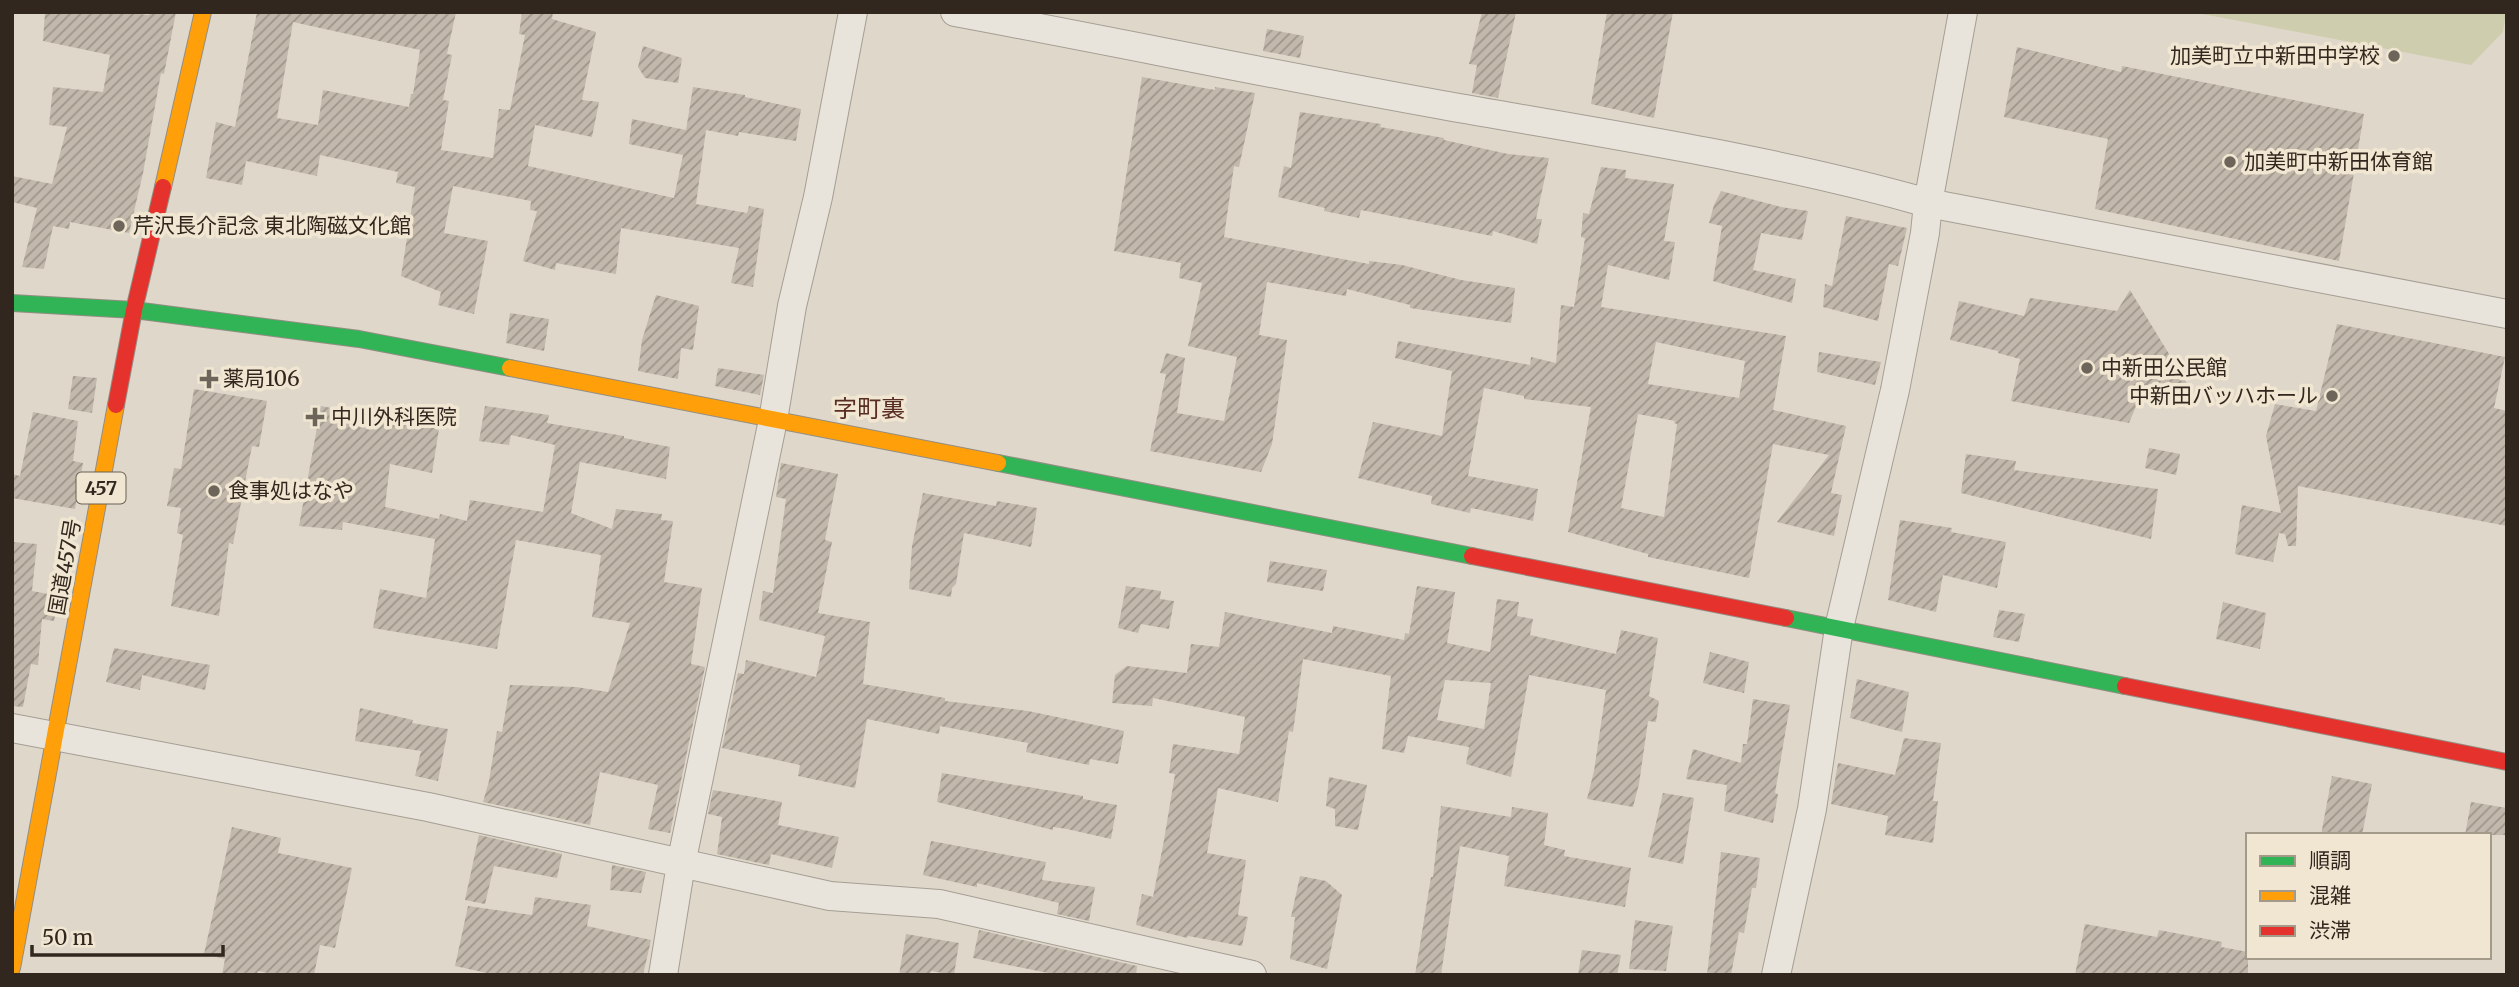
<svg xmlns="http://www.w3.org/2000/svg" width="2519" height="987" viewBox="0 0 2519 987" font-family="Merriweather,'Noto Sans JP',serif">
	<defs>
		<pattern id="building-hatch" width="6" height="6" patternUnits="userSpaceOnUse" patternTransform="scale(1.75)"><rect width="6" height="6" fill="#c2b8ac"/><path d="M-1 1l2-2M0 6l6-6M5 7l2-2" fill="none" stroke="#9e968b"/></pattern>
	</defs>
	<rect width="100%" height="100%" fill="#dfd8ca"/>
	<path fill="#cecdae" d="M2192,12H2506L2503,32L2471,65Z"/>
	<path fill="url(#building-hatch)" fill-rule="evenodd" d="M45,12H120L149,15V12H176L164,74L161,73L143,173L129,233L70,222L69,229L53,226L44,269L22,267L37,208L12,202V176L52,184L67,127L49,125L53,87L103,92L110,55L43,41Z
		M257,12H456L447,54L452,55L443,100L449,101L441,150L493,158L499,109L510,110L525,35L519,34L522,12H553L552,19L596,32L582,100L599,102L592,137L535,125L528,166L674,198L683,155L629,144L632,119L686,130L693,87L745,95V97L801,109L796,141L739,132L738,136L706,130L696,204L747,213L749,206L764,209L753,287L731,283L739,248L621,228L616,274L556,263L555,270L523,261L537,211L530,210L531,201L453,186L444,233L488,241L474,314L438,305L441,292L401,276L415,187L396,183L398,172L320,155L317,176L246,161L242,185L206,178L216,122L235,127ZM293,22L420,50L413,94H411L409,107L323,90L318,125L277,118Z
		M1482,12H1516L1498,98L1472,93L1477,65L1469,64Z
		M1607,12H1673L1654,118L1591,104Z
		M1267,29L1304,36L1300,58L1263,51Z
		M643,46L682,58L678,83L645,78L638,67Z
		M2017,47L2121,72L2122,66L2364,114L2339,261L2095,209L2108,139L2004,117Z
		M1142,77L1215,90V87L1255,93L1239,167L1234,166L1224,237L1369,264V261L1402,265L1461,280L1515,288L1511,323L1410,308V305L1347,289L1346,296L1267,282L1259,335L1287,340L1272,444L1261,472L1150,451L1166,374L1160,373L1166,353L1185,358L1177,413L1224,421L1237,357L1188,346L1202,283L1179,278L1181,263L1114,251Z
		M1300,112L1381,124L1380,127L1444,138V140L1508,154L1549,158L1536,219H1542L1537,244L1493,231L1492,236L1361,210L1359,218L1324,211L1325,208L1278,197L1284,166L1291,168Z
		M1601,167L1626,170L1625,178L1674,184L1664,241L1675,242L1669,280L1608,265L1601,307L1786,336L1773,410L1846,426L1831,493L1842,495L1834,536L1777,522L1829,455L1773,444L1749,578L1648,557V554L1568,532L1591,407L1524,399V396L1484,388L1468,476L1538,489L1533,521L1471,508L1470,513L1431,504L1432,496L1358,478L1373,422L1442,436L1452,371L1395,358L1398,341L1530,365L1531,357L1556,363L1561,305L1574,307L1585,238L1581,237L1583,213L1589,214ZM1656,342L1745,361L1739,398L1648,384ZM1638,414L1675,421L1674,423L1677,424L1664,517L1621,508Z
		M1721,191L1781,207L1808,211L1802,240L1761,233L1753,270L1796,279L1792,303L1713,281L1722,226L1709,223L1714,205Z
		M1846,216L1907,228L1898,266L1889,264L1878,321L1823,307L1825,284L1832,286Z
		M2130,290L2191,390L2145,385L2129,423L2011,401L2020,359L1998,353V351L1950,340L1959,301L2024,316L2030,298L2117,311Z
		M656,295L699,306L693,350L681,348L678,379L638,371L642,340Z
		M510,313L549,319L544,351L506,343Z
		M2337,324L2505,357L2494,408L2507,411V526L2298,486L2296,546H2288L2285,534L2279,533L2273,562L2235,554L2242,505L2281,513L2266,436L2275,404L2316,411Z
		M1819,352L1881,362L1875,385L1817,372Z
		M718,368L764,375L760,395L715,386Z
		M73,376L97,378L92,413L68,409Z
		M194,389L267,401L259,447L252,446L233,544L229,543L219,616L171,606L183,535L177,533L181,508L167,506L174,468L181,469Z
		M321,406L439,429L432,473L390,464L385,507L439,519L440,514L467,521L470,500L543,512L555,445L511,435L509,445L479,441L485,406L549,415L547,423L624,436V438L670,447L666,479L580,462L571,513L612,529L616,509L662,514L661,520L673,521L664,582L702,588L691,664L705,667L670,833L648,829L658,785L600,772L590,825L483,802L489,781L497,731L502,732L510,685L576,687L608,692L630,623L592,617L601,555L516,540L497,649L373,628L380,589L426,598L435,539L343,522L342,530L299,526Z
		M33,412L78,421L73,461L83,463L75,509L12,498V474L20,476Z
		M2149,448L2180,454L2176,475L2145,468Z
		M1966,454L2016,461L2014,470L2158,489L2151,539L1961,493Z
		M781,463L838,474L825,540L832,542L818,613L870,622L863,684L945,698V701L1028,711L1124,731L1118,764L1090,759L1089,765L1026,752L1028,743L940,726L939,734L867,719L855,788L798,776L800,765L722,748L738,673L744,674L746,660L816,677L825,636L759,620L763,591L773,593L786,499L776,497Z
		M923,493L996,506L997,501L1037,508L1031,547L964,533L956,584L952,588L951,597L909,589L912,546Z
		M1900,520L1952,528L1951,532L2006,542L1997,588L1943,575L1936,612L1888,600Z
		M12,542L37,544L32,591L59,596L54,621L42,619L38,665L31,664L23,707L12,706Z
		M1270,561L1327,570L1323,591L1267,582Z
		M1126,586L1161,591L1160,599L1174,601L1169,629L1141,624L1138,633L1118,628Z
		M1417,586L1455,592L1447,643L1490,652L1497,599L1519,602L1517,616L1533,619L1530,635L1616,654L1621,630L1658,638L1649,696L1659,701L1656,722L1648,721L1639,784L1633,807L1587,799L1594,771L1606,690L1529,675L1511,777L1466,764L1469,747L1408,736L1404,753L1382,749L1391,676L1303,659L1293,732L1289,731L1278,802L1218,788L1207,853L1246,860L1238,915L1248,917L1242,946L1188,936L1187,938L1136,925L1142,894L1153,897L1164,840L1175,774L1169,773L1173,744L1239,754L1245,717L1153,698L1152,706L1112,703L1115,675L1127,666L1187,673L1191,644L1219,647L1225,612L1332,633L1333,626L1404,640L1405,633L1409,634ZM1445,680L1491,683L1484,729L1437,720Z
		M2223,602L2266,613L2260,649L2216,639Z
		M1999,610L2025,614L2019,642L1993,637Z
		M114,648L210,665L205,690L142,675L140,690L106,682Z
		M1710,652L1749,662L1744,693L1703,683Z
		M1857,679L1909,692L1902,732L1850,718Z
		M1753,699L1790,705L1775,793L1778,794L1773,823L1724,811L1727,785L1686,779L1693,749L1741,763L1743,744H1747Z
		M360,708L413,720L412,723L448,729L438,781L415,776L421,751L355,741Z
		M1904,738L1941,743L1933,801H1938L1933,843L1885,835L1888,816L1831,804L1838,763L1895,775Z
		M942,773L1083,796V799L1117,805L1111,839L1067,829L1053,827V830L937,802Z
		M2332,776L2372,784L2362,835H2321Z
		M1329,777L1367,785L1358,830L1335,826V809L1326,806Z
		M713,790L782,802L778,825L839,837L832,868L771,854L769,865L717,854L722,817L708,814Z
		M1663,793L1694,798L1683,864L1648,857Z
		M2471,802L2507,808V835H2465Z
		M1441,806L1511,817L1512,807L1548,813L1544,845L1565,850L1564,856L1631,868L1625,907L1504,886L1509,856L1460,846L1441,975H1415L1431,877H1433Z
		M232,827L281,838L278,853L352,868L335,948L320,945L314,975H277L258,971L257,975H222L225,959L204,954Z
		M479,835L562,854L557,878L494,866L485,904L465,900Z
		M931,841L1046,862L1042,880L1095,887L1089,921L1057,914L1059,903L977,883V887L923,875Z
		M1721,852L1760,858L1756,888H1752L1744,933L1739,932L1731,975H1707Z
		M612,865L646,872L641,893L610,890Z
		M1300,876L1326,881L1342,895L1327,969L1290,959L1295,917H1291Z
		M535,897L591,905L587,926L651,940L643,975H496L455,966L468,906L532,915Z
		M1635,920L1673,926L1666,971L1629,969Z
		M2085,924L2157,937L2159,930L2222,942L2221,947L2248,952V975H2075Z
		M979,930L1137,966L1136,975H1058L973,958Z
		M906,934L959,943L954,975L931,971L930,975H899Z
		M1582,950L1621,955L1617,975H1578Z"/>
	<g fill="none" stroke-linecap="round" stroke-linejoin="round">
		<g stroke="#a49e94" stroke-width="30">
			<path id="street" d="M955,12C1117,42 1279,76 1442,105C1605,134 1769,158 1928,203L2507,314
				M12,728L428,807L830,896L939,904L1252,975
				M663,975L681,864L773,420L792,306L818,197L853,12
				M1776,975L1812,809L1839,628L1895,390L1925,233L1928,203L1963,12"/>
		</g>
		<g stroke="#948d84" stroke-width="18">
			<path id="fast" d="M12,303L134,310L359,339L510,368
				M998,463L1472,556
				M1786,618L2125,686"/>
		</g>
		<g stroke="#948d84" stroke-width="18">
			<path id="slow" d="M163,187L203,12
				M510,368L998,463
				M12,968L116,405"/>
		</g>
		<g stroke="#948d84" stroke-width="18">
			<path id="jam" d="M116,405L134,310L163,187
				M1472,556L1786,618
				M2125,686L2507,762"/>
		</g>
		<use href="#street" stroke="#e8e3db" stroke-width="28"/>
		<use href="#fast" stroke="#30b455" stroke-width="16"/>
		<use href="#slow" stroke="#ff9f0a" stroke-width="16"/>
		<use href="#jam" stroke="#e5322d" stroke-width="16"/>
	</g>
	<g fill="#6e655a" stroke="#f0e6d1" stroke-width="2.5">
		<circle cx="2394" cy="56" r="7"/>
		<circle cx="2230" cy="162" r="7"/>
		<circle cx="119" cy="226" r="7"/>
		<circle cx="2087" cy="368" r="7"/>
		<path d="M205.5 368.5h7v7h7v7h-7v7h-7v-7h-7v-7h7z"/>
		<circle cx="2332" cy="396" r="7"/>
		<path d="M311.5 406.5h7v7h7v7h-7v7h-7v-7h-7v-7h7z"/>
		<circle cx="214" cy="491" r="7"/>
	</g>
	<g text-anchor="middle" stroke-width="7" stroke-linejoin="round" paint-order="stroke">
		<rect fill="#f0e6d1" stroke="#6a6054" stroke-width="2" x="76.5" y="472.5" width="49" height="31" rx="5"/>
		<g font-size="19" font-weight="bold" fill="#31271e">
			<text x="101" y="495">457</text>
		</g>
		<g font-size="21" fill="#31271e" stroke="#f0e6d1" text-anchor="start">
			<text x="2380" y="63" text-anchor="end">加美町立中新田中学校</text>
			<text x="2244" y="169">加美町中新田体育館</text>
			<text x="133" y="233">芹沢長介記念 東北陶磁文化館</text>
			<text x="2101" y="375">中新田公民館</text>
			<text x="223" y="386">薬局106</text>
			<text x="2318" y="403" text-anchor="end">中新田バッハホール</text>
			<text x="331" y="424">中川外科医院</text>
			<text x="228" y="498">食事処はなや</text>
		</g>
		<g font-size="21" fill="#31271e" stroke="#f0e6d1">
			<text transform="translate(65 567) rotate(-80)" y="7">国道457号</text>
		</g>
		<g font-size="24" fill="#582d23" stroke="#f0e6d1">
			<text x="869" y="417">字町裏</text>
		</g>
	</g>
	<rect width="2519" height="987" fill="none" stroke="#31271e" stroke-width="28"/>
	<rect x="2246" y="833" width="245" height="126" fill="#f0e6d1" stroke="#a49a89" stroke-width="2"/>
	<rect x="2260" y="856" width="35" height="10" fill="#30b455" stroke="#a49a89" stroke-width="2"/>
	<text x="2309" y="868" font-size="21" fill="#31271e">順調</text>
	<rect x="2260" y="891" width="35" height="10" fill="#ff9f0a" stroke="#a49a89" stroke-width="2"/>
	<text x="2309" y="903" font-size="21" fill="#31271e">混雑</text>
	<rect x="2260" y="926" width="35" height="10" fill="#e5322d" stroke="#a49a89" stroke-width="2"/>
	<text x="2309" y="938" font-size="21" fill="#31271e">渋滞</text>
	<path d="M32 945v10h191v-10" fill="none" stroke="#31271e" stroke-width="3.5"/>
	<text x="42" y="945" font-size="21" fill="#31271e" stroke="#f0e6d1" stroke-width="5" paint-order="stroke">50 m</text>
</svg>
